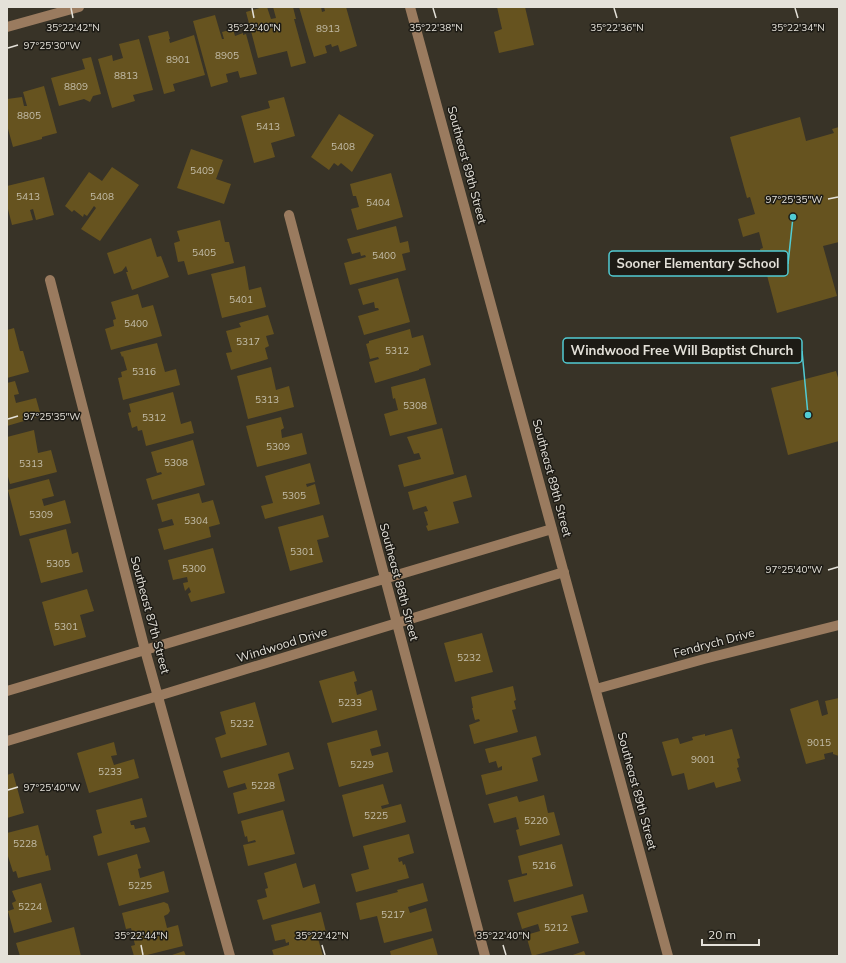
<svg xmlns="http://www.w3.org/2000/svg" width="846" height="963" viewBox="0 0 846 963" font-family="Mulish,sans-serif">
	<rect width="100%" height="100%" fill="#383327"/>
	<path fill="#66531f" d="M263,7H267L271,19L276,18L273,7H293L296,19H294L306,63L291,67L287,51L258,58L246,12Z
		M299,7H321L322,12L325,11L324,7H346L357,46L340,52L338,45L332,47L331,44L325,46L327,53L314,57Z
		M497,7H525L534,45L499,53L494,32L502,29Z
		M215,15L222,39H224L222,32L233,29L235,36L243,33V35L246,34L257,74L240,78L238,71L226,74L228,82L211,87L193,21Z
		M168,31L170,39H169L170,43L194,35L205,75L173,84L175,91L164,94L148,36Z
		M139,39L153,90L133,95L135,101L112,108L98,59L112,55L113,61L123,58L119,44Z
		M91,57L101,94L93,96L90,102L84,99L59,106L51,78L85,69L82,59Z
		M44,86L57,133L42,137V139L13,147L7,125V99L22,97L24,106H27L23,92Z
		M284,97L295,136L271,143L275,157L254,163L241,116L270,108L268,101Z
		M339,114L374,135L352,172L341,163L338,166L334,163L329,170L311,157Z
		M800,117L806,141L834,133L832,129L839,127V242L823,246L837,296L777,313L760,249L763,248L759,232L743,237L738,219L755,214L750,197L747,198L730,137Z
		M191,149L223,160L216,179L231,184L224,204L177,188Z
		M112,167L139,185L100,241L81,229L96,208L94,206L87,216L84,214L83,217L74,210L72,212L65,206L89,172L102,181Z
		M391,173L403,217L357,230L351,209L359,207L356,196H353L350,184Z
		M44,177L54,215L36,220L33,209L30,210L33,220L12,225L7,205V186Z
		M220,220L225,242H229L234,263L188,275L184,261L178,262L174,243L180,241L177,231Z
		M396,226L400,243L408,241L410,252L402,254L406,270L350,285L344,263L366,257L365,255L361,256L360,252L352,254L347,239Z
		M151,238L157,257L161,256L169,277L132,290L126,272H128L126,266L122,271L114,274L107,253Z
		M245,266L249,290L261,287L266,307L222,318L211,274Z
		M398,278L410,322L364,335L358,316L379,310L378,308H375L374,302L363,305L358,289Z
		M138,294L142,308L153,305L162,336L111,350L105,329L114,326L113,320L116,319L111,302Z
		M268,315L274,334L266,336L269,346L265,348L268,359L231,370L226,353L232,352L226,331L241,327L239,323Z
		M14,328L20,351H23L29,372L7,378V330Z
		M410,329L412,338L423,335L431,365L419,369V370L375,383L369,362L379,359L378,357L370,359L366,344L369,343V341Z
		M157,343L165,372L176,369L180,385L123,400L118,378L122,377L121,372L127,370L123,356L122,357L120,352Z
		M271,367L276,390L289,386L294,407L248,419L237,376Z
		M836,371L839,381V441L788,455L771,388Z
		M425,378L437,424L390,436L384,414L398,410L395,398L393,399L391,387Z
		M15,381L19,394L14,395L16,403L36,398L41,416L7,426V383Z
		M173,392L181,424L191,421L194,433L146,446L142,430L138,431L137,426L132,428L128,413L131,412L129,404Z
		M281,417L284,428L281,430L282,438L302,433L307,454L257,467L246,426Z
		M442,428L454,474L404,487L398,465L421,459L419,453L414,454L407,437Z
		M34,430L38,453L51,450L57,472L10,484L7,473V437Z
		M193,440L205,485L152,500L146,479L162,474L161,472L157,473L151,452Z
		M310,463L315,482L306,484L307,487L315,484L320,504L265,519L261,506L273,503L265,476Z
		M466,475L472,497L453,502L459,523L428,531L426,526L428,525L424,512L428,511L426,506L413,510L408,492Z
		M49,479L54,496L42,499L44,506L65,500L71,523L20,536L8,490Z
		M199,493L202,503L213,500L220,524L209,527L211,537L164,550L158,529L174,525L172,519L162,522L157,504Z
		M323,515L329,537L317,540L323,562L290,571L278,527Z
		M66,529L72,554L78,552L83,572L41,583L29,539Z
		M213,548L225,593L191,602L188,594L191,592L189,587L185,591L183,583L188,582L187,577L173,580L168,560Z
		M87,589L94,611L80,615L86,637L54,646L42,602Z
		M482,633L493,672L455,682L444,643Z
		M354,671L357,681L354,682L357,695L372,690L377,710L332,723L319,681Z
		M513,686L516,700L514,701L516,709L512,710L518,732L474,744L469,725L480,721L479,719L475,720L472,708H473L471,697Z
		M839,698V756L833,754V752L824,754L825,759L806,764L790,709L818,700L822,716L828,714L825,701Z
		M255,702L267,745L221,758L215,738L226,734L220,712Z
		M732,729L740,758L737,759L739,767L737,768L741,781L716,788L714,782L688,790L684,773L672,776L662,742L678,738L680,744L693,740L692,737L705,734V736Z
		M377,730L381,746L370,749L372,756L388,752L393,772L339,787L327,743Z
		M536,736L541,755L532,758L538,781L486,795L481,775L502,770V766L498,768L496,761L489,763L485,749Z
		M114,742L117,755L111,756L114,765L134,759L139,778L89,793L77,753Z
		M289,752L294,769L278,774L285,801L238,814L233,793L247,789L245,783L228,788L223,771Z
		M13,773L24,813L7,818V775Z
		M383,784L389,804L381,806L382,809L401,804L406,822L353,837L342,795Z
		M544,795L548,813L554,812L560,835L520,846L516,830L519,829L516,817L494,823L488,804L517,796L519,802Z
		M142,798L147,817L130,821L131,825H134L135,829L145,827L150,842L98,856L93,836L102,833L96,810Z
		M283,810L295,854L248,866L243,845L256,842L255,840L248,842L247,836L245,837L241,821Z
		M38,825L46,856L48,855L51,870L18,878L16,871L13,872L7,853V833Z
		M409,834L414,853L398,858L399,862L402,861L403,865L405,864L409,878L356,892L351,874L369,869L363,846Z
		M562,844L573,886L514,902L508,880L527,875V873L522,874L518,856Z
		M137,854L141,868L138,869L140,878L164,871L169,892L119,906L107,863Z
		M296,863L303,888L315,884L320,903L263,920L257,900L267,897L265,889L268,888L264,873Z
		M41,883L52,922L14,933L8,911L14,909L12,903L16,901L12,891Z
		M423,883L428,901L408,907L410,913L426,908L432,931L384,943L377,916L360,920L356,903L398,892L397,890Z
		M583,894L588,912L571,916L579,943L532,956L526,935L540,931L538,924L522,929L517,913Z
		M164,902L168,904L170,911L168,914L164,916L167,928L178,925L183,946L143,956H134L131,946L135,945L131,928L126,929L122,913Z
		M321,912L326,932L317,935L323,956H274L272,950L289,945V942L286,943L285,939L275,941L271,925Z
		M74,927L81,956H20L16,943Z
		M433,938L438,956H391L390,951Z
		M184,951L186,956H169Z
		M584,951L586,956H570Z"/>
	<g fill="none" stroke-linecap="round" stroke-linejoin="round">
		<path stroke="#9a7b5f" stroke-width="10" d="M410,7L668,956
			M7,27L79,7
			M289,215L485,956
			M50,280L145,650L230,956
			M596,689L704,659L839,625
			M7,691L552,529
			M7,741L158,696L564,572"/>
	</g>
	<path fill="none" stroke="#e4e1d9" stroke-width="1.5" d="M71,8L73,18M252,8L254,18M433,8L436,18M614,8L617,18M795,8L798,18M8,48L18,45M828,199L838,197M8,419L18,416M828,570L838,567M8,790L18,787M141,945L143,955M322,945L325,955M503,945L506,955"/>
	<g text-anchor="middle" stroke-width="3" stroke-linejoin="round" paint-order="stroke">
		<g font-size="10" fill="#c4beaa">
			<text x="328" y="32">8913</text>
			<text x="227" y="59">8905</text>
			<text x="178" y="63">8901</text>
			<text x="126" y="79">8813</text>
			<text x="76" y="90">8809</text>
			<text x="29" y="119">8805</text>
			<text x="268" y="130">5413</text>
			<text x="343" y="150">5408</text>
			<text x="202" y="174">5409</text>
			<text x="28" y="200">5413</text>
			<text x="102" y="200">5408</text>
			<text x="378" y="206">5404</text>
			<text x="204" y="256">5405</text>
			<text x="384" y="259">5400</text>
			<text x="241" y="303">5401</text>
			<text x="136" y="327">5400</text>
			<text x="248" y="345">5317</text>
			<text x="397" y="354">5312</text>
			<text x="144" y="375">5316</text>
			<text x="267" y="403">5313</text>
			<text x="415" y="409">5308</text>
			<text x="154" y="421">5312</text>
			<text x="278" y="450">5309</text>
			<text x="176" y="466">5308</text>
			<text x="31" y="467">5313</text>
			<text x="294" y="499">5305</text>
			<text x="41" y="518">5309</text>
			<text x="196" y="524">5304</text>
			<text x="302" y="555">5301</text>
			<text x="58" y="567">5305</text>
			<text x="194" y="572">5300</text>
			<text x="66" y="630">5301</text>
			<text x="469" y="661">5232</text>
			<text x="350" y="706">5233</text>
			<text x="242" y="727">5232</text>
			<text x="819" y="746">9015</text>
			<text x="703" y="763">9001</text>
			<text x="362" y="768">5229</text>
			<text x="110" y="775">5233</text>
			<text x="263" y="789">5228</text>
			<text x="376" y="819">5225</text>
			<text x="536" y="824">5220</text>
			<text x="25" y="847">5228</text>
			<text x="544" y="869">5216</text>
			<text x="140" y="889">5225</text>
			<text x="30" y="910">5224</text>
			<text x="393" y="918">5217</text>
			<text x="556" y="931">5212</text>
		</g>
		<g font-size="12" fill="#e4e1d9" stroke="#1d1b15">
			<text transform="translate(467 165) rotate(75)" y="4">Southeast 89th Street</text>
			<text transform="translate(552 478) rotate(75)" y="4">Southeast 89th Street</text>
			<text transform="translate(399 582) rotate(75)" y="4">Southeast 88th Street</text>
			<text transform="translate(150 615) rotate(75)" y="4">Southeast 87th Street</text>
			<text transform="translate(714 643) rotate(-15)" y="4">Fendrych Drive</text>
			<text transform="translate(282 645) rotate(-17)" y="4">Windwood Drive</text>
			<text transform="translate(637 791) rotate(75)" y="4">Southeast 89th Street</text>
		</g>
	</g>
	<g font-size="10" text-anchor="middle" fill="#e4e1d9" stroke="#1d1b15" stroke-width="3" stroke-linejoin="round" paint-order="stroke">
		<text x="73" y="31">35°22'42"N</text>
		<text x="254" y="31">35°22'40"N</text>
		<text x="436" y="31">35°22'38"N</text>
		<text x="798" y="31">35°22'34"N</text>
		<text x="617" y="31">35°22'36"N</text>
		<text x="52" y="49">97°25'30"W</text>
		<text x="794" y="203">97°25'35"W</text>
		<text x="52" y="420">97°25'35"W</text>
		<text x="794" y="573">97°25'40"W</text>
		<text x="52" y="791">97°25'40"W</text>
		<text x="141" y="939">35°22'44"N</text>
		<text x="322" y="939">35°22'42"N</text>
		<text x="503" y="939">35°22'40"N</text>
	</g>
	<path fill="none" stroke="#51ccd4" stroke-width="1.5" d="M793 217L788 264M808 415L802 351"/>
	<g fill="#51ccd4" stroke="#1d1b15" stroke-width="1.5">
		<circle cx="793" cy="217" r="4"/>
		<circle cx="808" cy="415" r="4"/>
	</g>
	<g fill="#1d1b15" stroke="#51ccd4" stroke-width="1.5">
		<rect x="609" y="251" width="179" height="25" rx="4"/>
		<rect x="563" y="338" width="239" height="25" rx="4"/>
	</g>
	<g font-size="13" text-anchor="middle" font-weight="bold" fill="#e4e1d9">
		<text x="698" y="268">Sooner Elementary School</text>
		<text x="682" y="355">Windwood Free Will Baptist Church</text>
	</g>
	<rect width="846" height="963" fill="none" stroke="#e4e1d9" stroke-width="16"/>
	<path d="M702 939v6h57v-6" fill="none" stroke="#e4e1d9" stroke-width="2"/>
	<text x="708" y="939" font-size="12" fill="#e4e1d9" stroke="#1d1b15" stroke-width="3" paint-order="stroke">20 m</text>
</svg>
